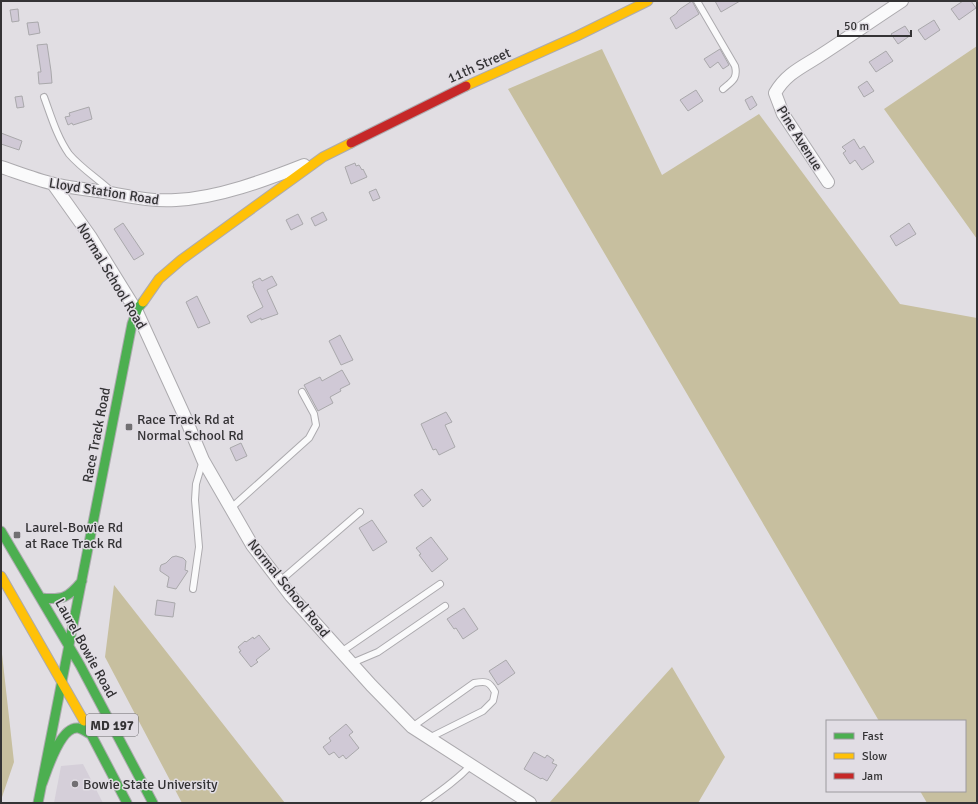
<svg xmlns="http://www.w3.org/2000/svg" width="978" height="804" viewBox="0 0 978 804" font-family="Signika,sans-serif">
	<rect width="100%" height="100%" fill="#e1dee3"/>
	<path fill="#d5cfd9" d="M83,764L103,803H54L61,766Z"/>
	<path fill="#c7bf9f" d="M977,46V239L884,109Z
		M602,49L662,175L759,114L900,304L977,318V803H927L920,791H965V721H879L508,89Z
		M114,585L285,803H182L105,657Z
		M1,645L14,762L1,800Z
		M672,667L725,757L698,803H549Z"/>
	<path fill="#d0c9d6" stroke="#a9a8ab" d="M692,1L699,14L676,29L670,18L677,13V12L680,9Z
		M715,1H740L721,12Z
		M963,1H971L976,8L959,20L951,9Z
		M18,9L19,21L12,22L10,10Z
		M934,20L940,30L925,40L918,30Z
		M38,22L40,33L29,35L27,23Z
		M905,26L911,35L898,44L891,34Z
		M47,44L51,71L52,83L39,84L38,72H41L37,45Z
		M720,49L729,65L723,69L718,62L710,68L704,59Z
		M886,51L893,61L876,72L869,62Z
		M867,81L874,91L864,97L858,87Z
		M696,90L703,101L688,111L680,100Z
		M22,96L24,107L17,108L15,97Z
		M752,96L757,105L750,110L745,100Z
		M89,107L92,119L73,125L72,123L68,125L65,117L70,116L69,113Z
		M1,133L22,141L19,150L1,144Z
		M854,139L860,149L864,146L874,162L862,170L855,160L850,164L843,153L846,151L842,147Z
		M355,163L356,166L359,165L362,170L363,169L367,177L351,184L345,167Z
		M376,189L380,198L373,201L369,192Z
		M323,212L327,220L315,226L311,218Z
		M298,214L303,224L291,230L286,220Z
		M123,223L144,254L134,260L114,229Z
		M909,223L916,234L896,246L890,236Z
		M272,276L277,285L267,290L278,314L261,320V318L251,323L247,316L263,307L253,286L254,285L252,282L260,278L262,281Z
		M197,296L210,323L198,328L186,302Z
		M340,335L353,360L341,365L329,341Z
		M342,370L350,384L340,389L341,391L330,397L333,403L318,411L304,385L320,377L322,381Z
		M446,412L452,422L445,425L455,447L439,455L436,449L433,450L421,424Z
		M241,443L247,456L236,461L230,448Z
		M422,489L431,500L423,507L414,495Z
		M372,520L387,542L373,551L359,528Z
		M431,537L448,559L432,572L419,555L421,554L416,548Z
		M176,556L183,558L186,561L185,570L188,571L176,589L167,587L169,577L160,571V568L161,565L166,563L172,557Z
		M157,600L175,603L173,617L155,615Z
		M464,608L478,629L463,639L456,628L454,629L447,619Z
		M259,635L270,649L256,660L258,662L251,667L239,652L241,651L238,647L245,641L246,642L253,637L254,639Z
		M506,660L515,673L498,685L489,671Z
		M346,724L353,732L349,735L359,748L346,759L343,755L339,758L334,752L329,755L323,747L331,741L329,738Z
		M534,752L545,758L547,755L554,760L552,763L557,765L547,781L542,778L541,779L524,769Z"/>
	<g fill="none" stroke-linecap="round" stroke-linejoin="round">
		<g stroke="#acaaae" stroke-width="8">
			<path id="lane" d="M697,1L735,66C738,79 732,81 723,89
				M44,97C51,116 57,137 69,154C81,168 98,179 111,191
				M230,509L309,438L316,425L314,414L302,392
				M280,581L360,512
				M193,589L199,547L195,500L196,484L203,460
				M341,652L440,584
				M352,663L378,652L445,606
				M412,727L474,683C486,681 489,681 495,692L493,701L483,711L429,738
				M424,803C441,791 457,780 471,765"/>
		</g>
		<g stroke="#acaaae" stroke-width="14">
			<path id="street" d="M1,167C20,173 39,181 59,185C72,188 85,189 98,191C124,195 149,202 176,200C218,198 266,180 304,165
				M828,182L783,114L775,93C787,72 805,66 824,53C850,36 876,18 902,1
				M53,184L90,236L137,312L185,417L203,460L252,545L291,596L371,685L412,727L530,803"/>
		</g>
		<g stroke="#acaaae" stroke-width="11">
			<path id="fast" d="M1,531L80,665L153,803
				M41,598C63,600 68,598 82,581
				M84,721L127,803
				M42,784C47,771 60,726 78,728C82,729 88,733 92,735
				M38,803L132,324L138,308L143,302"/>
		</g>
		<g stroke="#acaaae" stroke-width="11">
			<path id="slow" d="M466,86L577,36L648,1
				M143,302L159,279L181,260L323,157L351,143
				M1,576L84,721"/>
		</g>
		<g stroke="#acaaae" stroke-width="11">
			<path id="jam" d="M351,143L466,86"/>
		</g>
		<use href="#lane" stroke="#fafafb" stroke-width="6"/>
		<use href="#street" stroke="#fafafb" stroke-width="12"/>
		<use href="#fast" stroke="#4caf50" stroke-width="9"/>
		<use href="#slow" stroke="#ffc107" stroke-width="9"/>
		<use href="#jam" stroke="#c62828" stroke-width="9"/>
	</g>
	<g fill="#716f72" stroke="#e1dde4" stroke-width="1.5">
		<rect x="125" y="423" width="8" height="8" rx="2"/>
		<rect x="13" y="531" width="8" height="8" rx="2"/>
		<circle cx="75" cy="784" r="4"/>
	</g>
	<g text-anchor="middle" stroke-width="3" stroke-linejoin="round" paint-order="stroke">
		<rect fill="#e1dde4" stroke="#68666a" stroke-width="1" x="86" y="714" width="52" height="22" rx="3"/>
		<g font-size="13" font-weight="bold" fill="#343335">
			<text x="112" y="730">MD 197</text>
		</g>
		<g font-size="14" fill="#343335" stroke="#e1dde4">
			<text transform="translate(479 65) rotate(-24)" y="5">11th Street</text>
			<text transform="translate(800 138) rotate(58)" y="5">Pine Avenue</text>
			<text transform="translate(104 191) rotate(9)" y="5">Lloyd Station Road</text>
			<text transform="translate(112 276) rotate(59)" y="5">Normal School Road</text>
			<text transform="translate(96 435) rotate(-79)" y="5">Race Track Road</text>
			<text transform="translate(289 588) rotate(51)" y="5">Normal School Road</text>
			<text transform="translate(86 648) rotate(61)" y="5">Laurel Bowie Road</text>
		</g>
		<g font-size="14" fill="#343335" stroke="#e1dde4" text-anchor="start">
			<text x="137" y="424">Race Track Rd at<tspan x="137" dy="16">Normal School Rd</tspan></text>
			<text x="25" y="532">Laurel-Bowie Rd<tspan x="25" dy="16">at Race Track Rd</tspan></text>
			<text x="83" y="789">Bowie State University</text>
		</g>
	</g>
	<rect width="978" height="804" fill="none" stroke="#343335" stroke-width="4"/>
	<rect x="826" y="720" width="140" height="72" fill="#e1dde4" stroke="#9c999e"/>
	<rect x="834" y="733" width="20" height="6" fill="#4caf50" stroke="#9c999e"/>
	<text x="862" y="740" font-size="12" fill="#343335">Fast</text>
	<rect x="834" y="753" width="20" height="6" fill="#ffc107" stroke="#9c999e"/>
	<text x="862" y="760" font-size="12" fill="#343335">Slow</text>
	<rect x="834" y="773" width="20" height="6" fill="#c62828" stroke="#9c999e"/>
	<text x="862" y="780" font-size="12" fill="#343335">Jam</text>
	<path d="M838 30v6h73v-6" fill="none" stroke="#343335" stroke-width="2"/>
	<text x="844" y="30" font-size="12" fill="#343335" stroke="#e1dde4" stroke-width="3" paint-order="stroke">50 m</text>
</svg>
